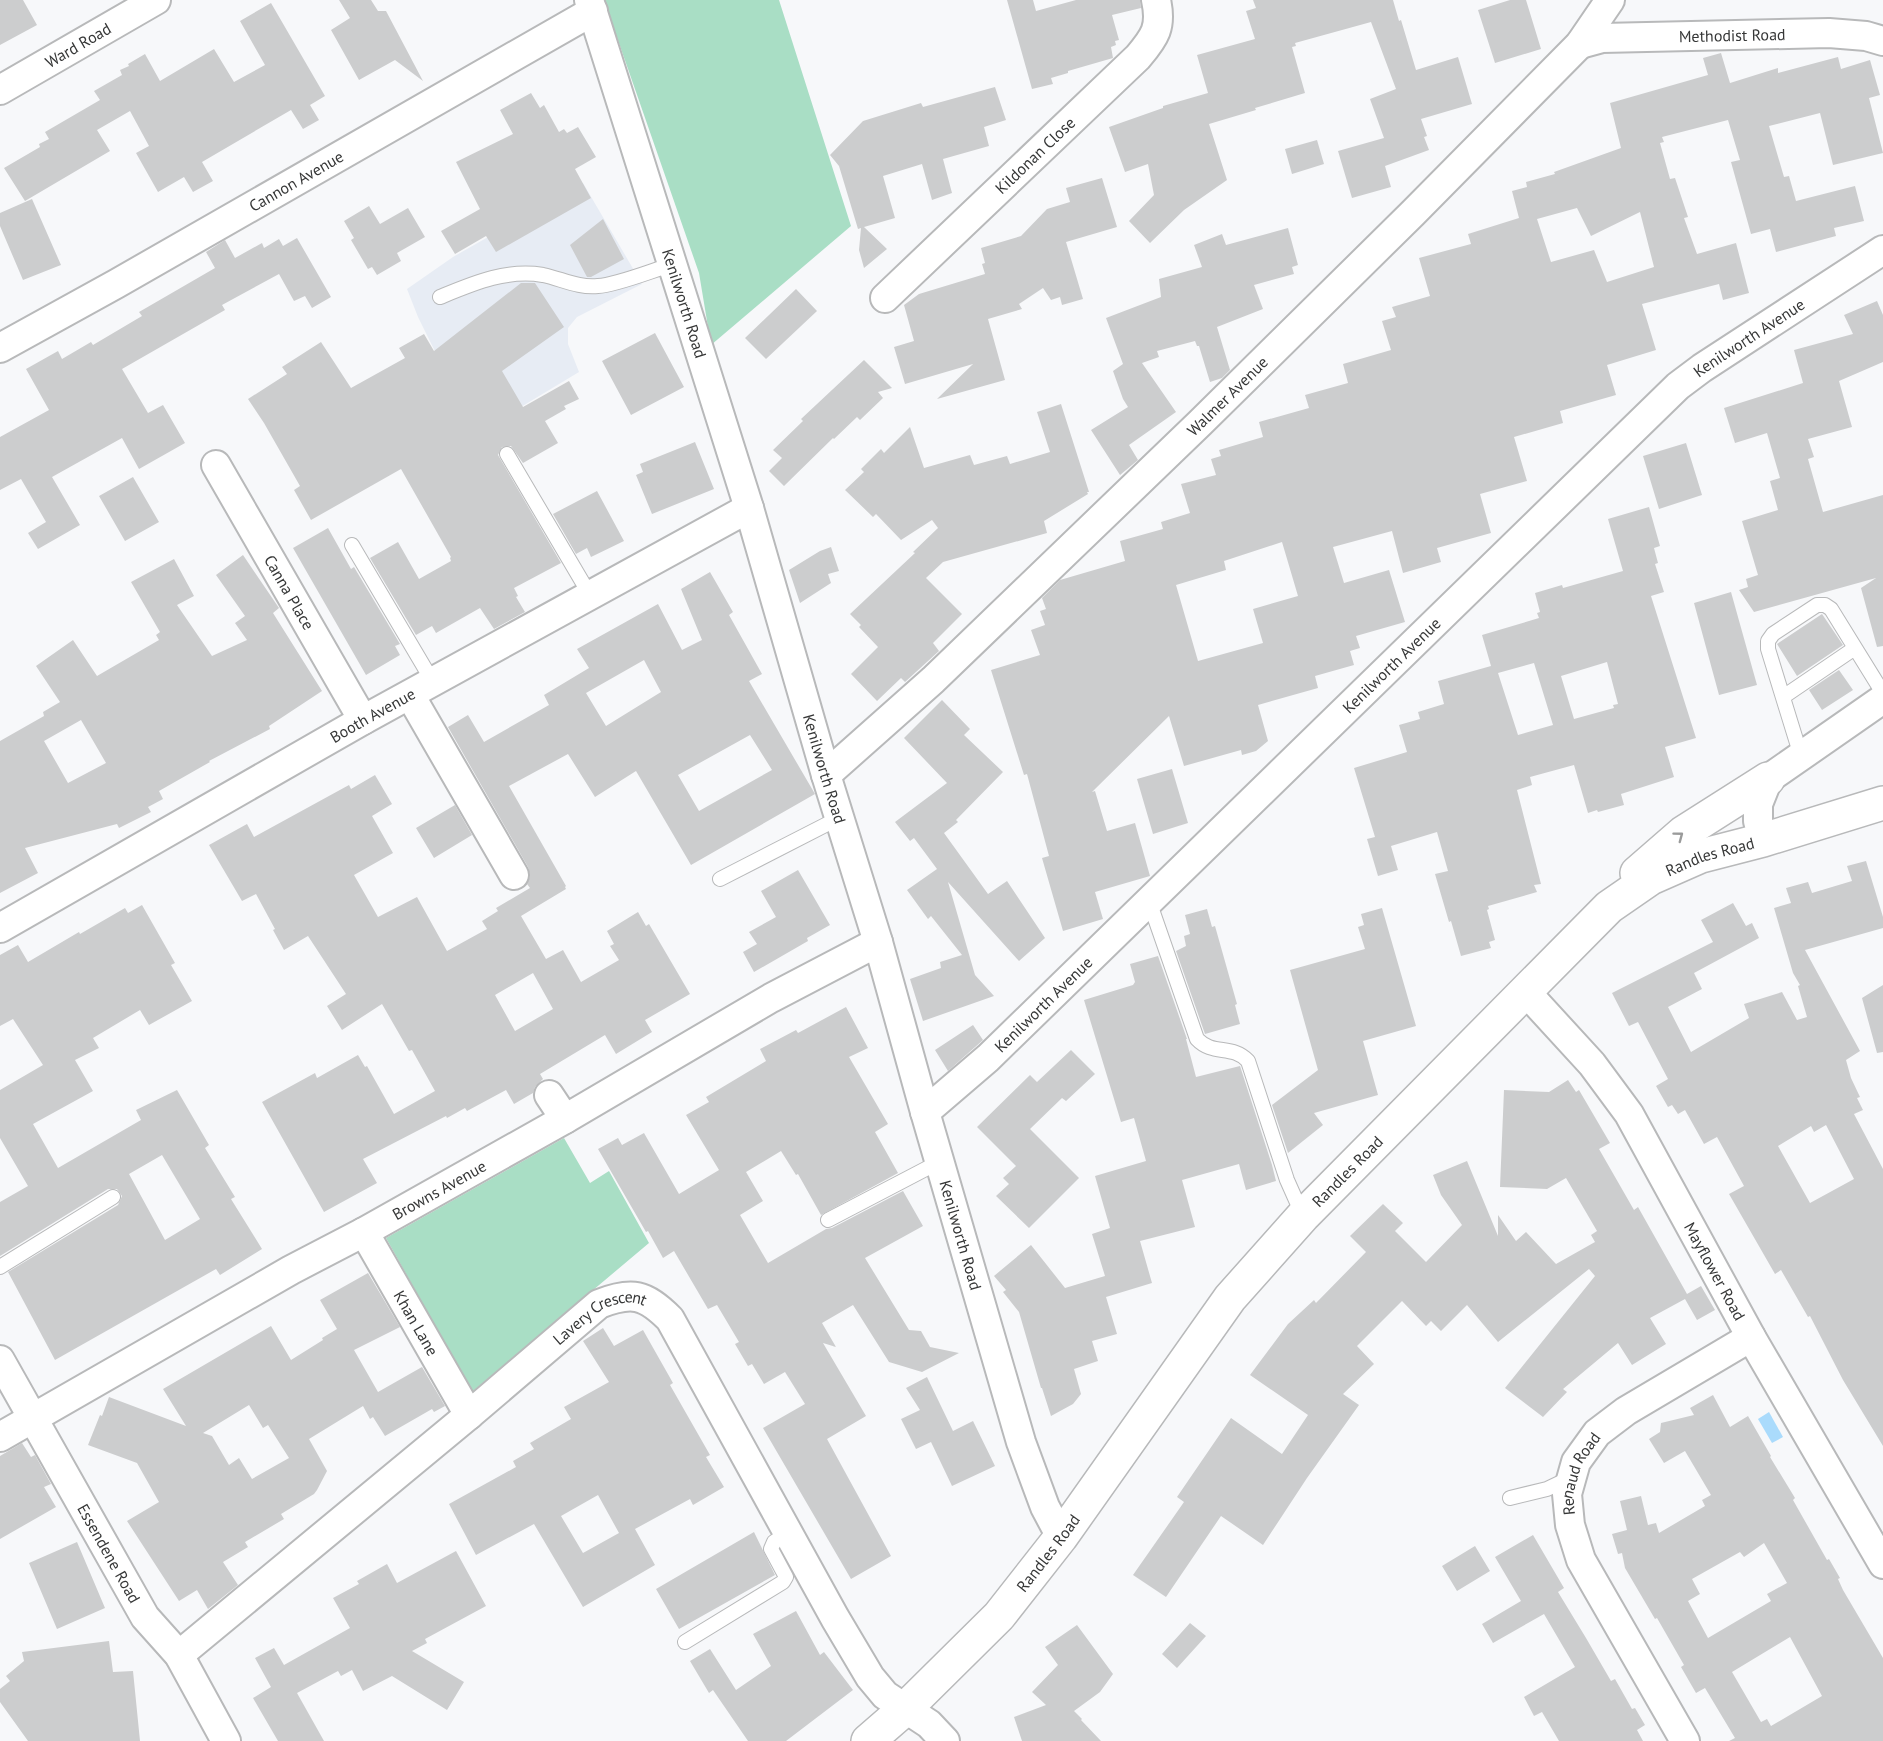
<svg xmlns="http://www.w3.org/2000/svg" width="1883" height="1741" viewBox="0 0 1883 1741" font-family="'PT Sans',sans-serif">
	<rect width="100%" height="100%" fill="#f7f8fa"/>
	<path fill="#e7ecf4" d="M583,183L642,284L577,317L568,328V344L579,372L476,434L418,317L407,289L453,257Z"/>
	<path fill="#a9dec5" d="M604,0H779L851,226L711,345L699,273Z
		M564,1138L590,1183L609,1171L649,1243L472,1392L386,1238Z"/>
	<path fill="#aadbfc" d="M1769,1412L1783,1437L1772,1443L1758,1419Z"/>
	<path fill="#cccdce" fill-rule="evenodd" d="M0,0H23L37,25L0,45Z
		M339,0H371L378,11H386L423,81L395,60L359,80L331,30L350,18Z
		M1007,0H1033L1036,11L1076,0H1140L1141,8L1112,15L1119,40L1115,41L1116,45L1111,47L1113,58L1068,71V73L1051,78L1053,84L1032,89Z
		M1253,0H1393L1399,21L1401,20L1416,70L1458,57L1472,104L1421,119L1427,136L1424,137L1429,150L1385,166L1391,187L1352,198L1338,151L1384,138L1370,99L1396,89L1371,22L1295,43L1296,46L1292,47L1305,93L1255,108L1256,110L1209,124L1227,180L1184,210L1150,243L1129,221L1154,195L1148,164L1125,172L1109,127L1163,108V106L1208,93L1197,55L1255,39L1246,11L1256,8Z
		M1510,0H1526L1541,49L1495,63L1478,10Z
		M271,3L325,96L310,105L319,120L303,129L291,110L202,162L213,181L193,192L184,177L158,192L136,153L149,146L130,111L97,130L110,151L25,201L4,168L40,147L39,144L49,139L45,132L100,100L94,91L122,75L120,70L129,66L128,64L145,54L160,81L214,49L234,82L265,65L240,21Z
		M1721,53L1730,83L1778,68V73L1838,57L1841,69L1870,60L1880,95L1869,98L1883,153L1833,165L1820,113L1769,126L1784,177L1789,176L1796,201L1855,186L1864,221L1834,228L1836,236L1776,252L1770,229L1751,234L1731,162L1740,160L1728,120L1662,137L1664,142L1660,143L1670,179L1675,178L1688,217L1684,218L1697,254L1736,243L1749,293L1723,300L1719,284L1642,304L1656,350L1607,365L1616,395L1560,411L1563,423L1514,437L1527,481L1480,494L1491,533L1437,548L1441,562L1403,573L1392,531L1333,547L1344,583L1389,570L1405,622L1356,636L1360,648L1350,651L1354,665L1315,676L1318,688L1258,705L1268,741L1256,751L1242,755L1241,750L1184,766L1169,716L1092,792L1095,791L1107,831L1135,823L1150,876L1095,892L1103,919L1063,931L1042,858L1049,856L1027,774L1024,775L991,670L1040,655L1031,630L1045,625L1040,611L1046,609L1042,598L1060,580L1125,561L1120,541L1163,529L1161,522L1190,513L1181,484L1216,475L1211,459L1221,456L1219,450L1263,437L1259,422L1309,408L1305,395L1348,383L1343,364L1391,350L1382,321L1396,317L1392,307L1430,296L1419,258L1471,244L1468,234L1519,218L1512,191L1527,187L1526,182L1555,174L1554,172L1621,148L1610,103L1708,75L1703,58ZM1577,208L1591,236L1640,212L1654,267L1607,282L1594,250L1551,262L1537,219ZM1282,542L1298,596L1253,609L1263,643L1198,661L1176,585L1226,570L1224,561Z
		M995,87L1006,120L984,127L989,146L943,159L952,193L932,200L922,164L883,176L895,218L864,227L887,249L864,268L859,250L861,228L858,229L839,166L830,155L863,121L921,103L923,107Z
		M531,93L540,108L544,105L559,132L564,129L567,133L578,127L596,157L575,169L591,198L496,252L486,236L455,254L441,231L480,209L456,162L513,134L500,110Z
		M1317,140L1324,164L1292,174L1285,149Z
		M1102,178L1117,227L1066,242L1083,299L1062,305L1060,297L1051,300L1043,288L1019,304L1022,309L988,319L1005,380L937,399L973,364L905,384L894,347L914,341L904,305L919,294L985,274L982,264L985,263L981,248L1021,236L1047,209L1070,202L1066,188Z
		M32,199L61,265L23,280L0,226V213Z
		M369,206L380,224L408,208L425,237L397,253L401,261L377,275L372,267L368,269L351,240L354,238L344,221Z
		M603,219L624,259L591,277H587L570,245Z
		M1288,228L1298,265L1292,267L1294,274L1254,285L1263,309L1217,327L1230,370L1222,378L1210,382L1199,346H1197L1195,341L1157,351L1159,357L1142,363L1176,412L1129,445L1138,460L1120,475L1091,430L1128,407L1123,399L1113,371L1123,364L1106,318L1161,297L1159,279L1202,267L1194,245L1222,234L1226,245Z
		M297,238L331,297L312,308L305,296L294,301L279,274L222,305L225,310L122,369L148,413L163,405L185,443L139,469L122,438L52,477L80,525L38,549L28,533L46,522L21,479L0,490V437L49,410L26,369L58,351L62,359L91,342L93,345L142,316L139,312L215,268L206,252L225,240L235,258L262,243L264,248L279,239L283,246Z
		M521,283H535L564,327L502,371L523,407L569,381L579,399L564,406L566,409L545,421L558,443L523,463L511,446L502,447L498,455L561,563L514,588L518,596L516,597L525,612L494,629L480,608L436,633L432,626L416,635L370,558L398,542L419,579L451,561L450,558L451,557L401,469L311,520L294,490L300,486L264,423L248,399L287,374L282,367L321,342L351,388L405,358L399,348L424,334L434,351Z
		M796,289L817,311L766,359L745,338Z
		M1877,301L1883,315V362L1839,381L1852,427L1808,439L1814,457L1808,459L1823,512L1883,495V646L1877,647L1861,588L1876,578L1754,612L1739,590L1748,587L1746,579L1758,575L1742,521L1778,510L1770,481L1780,478L1767,433L1735,443L1724,408L1803,383L1794,350L1853,334L1844,315Z
		M655,333L684,387L631,415L602,361Z
		M864,360L892,388L878,392L883,398L860,420L857,417L834,439L833,438L784,486L769,471L782,458L773,450L803,421L801,419Z
		M1061,404L1089,492H1087L1088,494L1044,521L1047,533L943,562L926,578L962,614L933,643L939,651L905,682L901,678L877,701L851,674L878,647L859,627L861,625L850,614L915,553L913,552L938,528L932,520L901,540L876,514L873,517L845,490L864,472L861,469L881,449L884,453L910,427L924,468L970,455L974,465L1007,456L1010,464L1050,452L1037,412Z
		M695,442L714,489L652,514L636,475L643,472L640,464Z
		M1686,443L1702,495L1659,509L1643,456Z
		M133,477L159,522L125,541L99,496Z
		M597,491L624,541L591,557L587,548L576,554L553,514Z
		M1649,507L1660,546L1654,548L1658,563L1655,564L1664,592L1651,596L1696,738L1665,747L1674,777L1621,794L1624,805L1598,812L1597,810L1588,813L1574,765L1530,777L1532,785L1517,790L1541,884L1534,885L1537,892L1488,906L1489,909L1487,910L1495,940L1489,942L1491,948L1461,956L1451,921L1449,922L1435,874L1448,871L1437,832L1391,846L1398,870L1378,876L1367,839L1375,837L1354,768L1407,752L1399,725L1420,719L1418,712L1444,704L1438,681L1491,666L1482,635L1539,618L1537,613L1540,612L1535,593L1562,585L1563,588L1623,571L1608,519ZM1607,662L1618,704L1613,705L1614,708L1574,719L1561,676ZM1534,663L1553,725L1518,735L1498,673Z
		M328,528L351,569L354,567L400,644L395,646L400,655L366,675L293,548Z
		M831,547L839,571L828,574L831,583L800,603L789,570L820,551Z
		M243,555L279,608L273,613L322,691L269,726L270,729L209,761L210,762L159,791L163,799L148,807L151,812L119,828L117,824L25,848L38,873L0,893V741L44,716L43,712L60,702L36,666L73,640L97,676L159,640L156,635L160,632L131,582L174,559L194,596L177,605L212,656L247,640L235,623L245,616L216,575ZM81,720L106,763L68,783L44,741Z
		M710,572L733,612L729,615L762,674L749,681L815,794L691,865L636,771L595,797L568,754L509,786L566,886L565,887L566,889L521,916L546,959L563,950L581,982L619,960L610,946L614,944L607,931L638,912L646,926L649,924L690,994L645,1020L652,1032L616,1054L605,1035L540,1074L543,1079L535,1087L533,1093L514,1104L506,1090L467,1111L465,1108L447,1118L446,1116L363,1159L377,1183L324,1212L262,1102L315,1073L317,1078L358,1055L365,1067L367,1066L394,1114L435,1091L412,1050L409,1051L382,1004L342,1030L327,1006L346,994L308,936L284,950L273,930L275,929L256,894L242,901L209,845L247,824L254,837L349,785L351,789L375,775L392,804L372,816L393,853L354,875L378,917L417,897L447,951L487,929L482,921L498,911L496,908L530,888L527,884L530,876L528,867L448,727L468,715L484,742L549,705L544,695L589,668L577,649L658,604L682,650L702,640L681,589ZM644,660L661,692L606,726L586,693ZM750,735L772,770L699,811L678,775ZM533,973L553,1009L515,1031L495,995Z
		M1731,592L1757,685L1719,695L1694,603Z
		M1822,614L1843,645L1797,676L1777,644Z
		M1839,670L1853,690L1822,710L1809,690Z
		M942,700L970,729L964,735L1003,772L956,820L958,822L944,833L988,894L1007,881L1045,938L1019,961L948,882L975,975L994,996L923,1021L910,979L941,968L940,962L962,955L931,916L928,919L907,890L937,869L914,838L910,841L895,822L947,783L904,738Z
		M1172,769L1188,823L1153,834L1137,779Z
		M455,805L472,835L434,858L416,828Z
		M1866,861L1883,917V928L1805,950L1860,1051L1846,1060L1851,1078L1860,1097L1857,1098L1863,1110L1854,1114L1883,1169V1446L1843,1380L1810,1316L1808,1317L1781,1270L1775,1274L1729,1194L1744,1186L1717,1137L1704,1144L1685,1110L1678,1114L1672,1105L1668,1107L1656,1086L1668,1079L1638,1022L1629,1026L1612,993L1713,942L1701,920L1733,903L1746,926L1752,923L1759,938L1694,973L1702,989L1668,1007L1691,1052L1749,1018L1744,1004L1782,992L1797,1020L1807,1017L1798,986L1800,985L1793,973L1774,908L1791,903L1786,888L1808,882L1812,893L1852,881L1847,866ZM1826,1125L1854,1179L1810,1203L1778,1146L1811,1126L1814,1132Z
		M798,870L830,925L807,938L808,941L754,972L743,952L757,944L749,932L776,917L761,891Z
		M142,905L175,963L171,965L192,1001L149,1025L140,1010L93,1038L99,1048L75,1060L93,1091L33,1124L58,1168L141,1120L136,1110L177,1090L209,1145L205,1148L235,1197L231,1199L262,1249L220,1275L216,1269L55,1360L8,1272L118,1205L122,1196L117,1189H108L0,1256V1202L28,1186L0,1138V1090L43,1065L13,1019L0,1026V955L18,945L28,962L79,932L80,934L125,908L128,913ZM162,1155L200,1219L165,1240L129,1174Z
		M1382,908L1416,1026L1363,1041L1378,1095L1314,1113L1323,1125L1288,1153L1272,1105L1318,1070L1290,970L1365,949L1358,927L1364,925L1361,914Z
		M1207,909L1212,927L1215,926L1237,1004L1235,1005L1240,1024L1205,1034L1176,951L1186,946L1184,936L1190,934L1185,915Z
		M1158,956L1187,1039H1186L1196,1077L1240,1066L1272,1165L1276,1181L1246,1190L1239,1164L1182,1180L1195,1227L1140,1241L1152,1283L1106,1297L1117,1334L1092,1341L1098,1361L1074,1369L1081,1394L1073,1404L1051,1416L1042,1388H1041L1019,1312L1003,1292L1006,1290L994,1276L1031,1245L1065,1288L1105,1276L1092,1234L1110,1228L1095,1176L1146,1161L1134,1118L1121,1122L1084,1000L1133,985L1135,982L1130,964Z
		M1883,985V1052L1877,1053L1862,998Z
		M846,1007L868,1048L849,1057L888,1124L875,1132L898,1173L821,1215L798,1174L796,1175L781,1151L746,1172L763,1201L740,1215L768,1263L826,1229L832,1228L903,1191L923,1226L865,1258L909,1330L921,1331L930,1347L959,1353L922,1372L889,1362L853,1305L822,1323L836,1347L823,1343L866,1416L827,1439L891,1556L851,1579L763,1428L805,1404L785,1372L764,1384L752,1364L748,1366L735,1344L739,1342L717,1305L708,1309L674,1251L663,1258L648,1231L646,1232L598,1149L618,1138L622,1145L644,1133L679,1194L719,1170L686,1115L709,1102L706,1097L766,1061L760,1049L796,1030L798,1033Z
		M973,1025L983,1040L948,1071L935,1050Z
		M1071,1050L1095,1074L1066,1101L1062,1098L1030,1129L1079,1178L1029,1228L996,1196L1009,1184L1003,1178L1016,1166L977,1127L1030,1075L1037,1082Z
		M1568,1080L1576,1092L1579,1090L1610,1143L1599,1149L1634,1210L1638,1207L1687,1294L1701,1286L1715,1310L1697,1320L1685,1299L1650,1318L1666,1344L1632,1365L1618,1343L1563,1389L1567,1392L1543,1417L1505,1388L1595,1276L1589,1269L1498,1342L1467,1305L1441,1331L1431,1321L1426,1326L1402,1301L1357,1346L1374,1364L1343,1394L1359,1405L1307,1478L1263,1545L1221,1516L1166,1597L1133,1575L1184,1502L1177,1497L1231,1418L1282,1454L1308,1415L1250,1375L1288,1324L1314,1300L1316,1303L1366,1252L1350,1236L1383,1204L1403,1223L1395,1231L1426,1262L1462,1225L1441,1195L1433,1175L1467,1161L1498,1236V1215L1516,1241L1526,1232L1556,1264L1595,1242L1591,1235L1597,1231L1566,1178L1547,1189L1500,1187L1504,1090L1549,1092Z
		M368,1273L400,1327L354,1350L378,1392L422,1367L445,1406L434,1412L432,1409L385,1436L373,1417L370,1419L363,1406L309,1439L327,1471L317,1490L314,1494L281,1514L284,1519L245,1542L248,1547L223,1562L238,1585L208,1609L197,1590L179,1601L127,1521L159,1502L137,1463L88,1445L100,1415L102,1416L109,1397L186,1426L163,1389L271,1326L291,1360L323,1340L322,1338L337,1329L320,1300ZM249,1405L263,1428L268,1425L289,1458L252,1479L239,1458L229,1465L212,1436L203,1433Z
		M603,1328L614,1346L643,1330L673,1383L670,1385L710,1455L706,1457L724,1487L693,1505L690,1499L635,1529L655,1565L583,1607L534,1524L476,1555L449,1504L516,1467L513,1461L534,1449L530,1443L571,1419L564,1407L609,1382L583,1341ZM598,1495L619,1533L583,1553L561,1516Z
		M927,1377L953,1431L973,1421L995,1466L952,1486L931,1442L916,1449L901,1419L920,1410L906,1388Z
		M1713,1395L1730,1427L1748,1416L1771,1456L1770,1457L1795,1498L1793,1500L1827,1560L1829,1559L1840,1578L1838,1579L1843,1590L1883,1658V1741H1729L1735,1738L1705,1688L1696,1693L1681,1667L1684,1665L1657,1618L1655,1619L1625,1568L1622,1553L1618,1554L1612,1534L1627,1530L1620,1501L1641,1496L1648,1525L1656,1523L1659,1533L1705,1506L1702,1500L1711,1495L1685,1451L1664,1463L1649,1439L1660,1432L1661,1423L1694,1415L1690,1408ZM1764,1543L1787,1583L1767,1594L1771,1601L1708,1638L1688,1601L1700,1594L1692,1579L1740,1552L1744,1557ZM1790,1637L1822,1696L1771,1726L1767,1719L1761,1722L1732,1672Z
		M22,1443L31,1457L35,1455L51,1484L44,1487L56,1507L0,1539V1456Z
		M754,1532L775,1575L679,1629L656,1589Z
		M1533,1535L1564,1588L1558,1592L1586,1638L1611,1681L1615,1679L1632,1709L1635,1708L1645,1725L1637,1730L1643,1741H1559L1542,1712L1534,1716L1524,1697L1575,1667L1544,1614L1493,1643L1482,1624L1521,1601L1495,1557Z
		M77,1542L105,1608L57,1629L29,1563Z
		M1475,1546L1490,1571L1457,1591L1442,1566Z
		M456,1551L486,1606L425,1639L427,1643L412,1651L464,1682L447,1710L392,1676L363,1691L352,1670L341,1676L338,1671L297,1693L324,1741H278L253,1698L271,1687L255,1658L274,1648L284,1665L350,1628L333,1598L359,1584L357,1581L387,1564L397,1583Z
		M796,1611L820,1655L824,1652L853,1690L786,1741H748L713,1690L709,1693L690,1661L710,1649L736,1690L771,1666L753,1634Z
		M1190,1623L1206,1636L1177,1668L1162,1654Z
		M1077,1625L1113,1674L1100,1692L1074,1711L1082,1719L1081,1720L1101,1741H1022L1014,1717L1046,1705L1032,1692L1058,1665L1045,1647Z
		M109,1641L113,1672L133,1671L140,1741H28L0,1702V1689L10,1681L6,1676L24,1661L22,1652Z"/>
	<g fill="none" stroke-linecap="round" stroke-linejoin="round">
		<g stroke="#b8b9ba" stroke-width="16">
			<path id="lane" d="M440,297C474,283 506,269 543,275C562,279 578,288 598,286C617,285 653,270 674,264
				M507,454L590,595
				M352,545L433,682
				M1783,697L1855,648
				M1801,756L1768,649V641L1773,634L1817,605H1825L1831,609L1883,693
				M720,879L839,818
				M1149,901L1197,1039C1213,1056 1232,1044 1248,1061L1287,1180L1303,1216
				M828,1220L939,1162
				M0,1267L113,1197
				M1510,1498L1547,1489L1570,1478
				M685,1642L783,1582L786,1577L771,1549L774,1542L788,1533"/>
		</g>
		<g stroke="#b8b9ba" stroke-width="32">
			<g id="street">
				<path id="s1" d="M589,0L749,508L826,775L878,942L925,1112L1021,1442L1045,1507L1061,1537"/>
				<path id="s2" d="M1580,44L1602,38L1829,33L1866,36L1883,41"/>
				<path id="s3" d="M0,90L156,0"/>
				<path id="s4" d="M885,298L1138,57C1155,37 1162,27 1156,0"/>
				<path id="s5" d="M0,348L116,284L593,11"/>
				<path id="s6" d="M216,465L363,720"/>
				<path d="M410,695L514,875"/>
				<path id="s7" d="M826,775L933,680L1200,423L1413,213L1580,44L1610,0"/>
				<path d="M1763,840L1758,821V804L1768,779L1883,699"/>
				<path id="s8" d="M0,928L363,720L749,508"/>
				<path id="s9" d="M1526,992L1592,1064L1629,1114L1751,1337L1883,1564"/>
				<path d="M549,1095L565,1119"/>
				<path id="s10" d="M925,1112L988,1058L1678,386L1702,368L1883,250"/>
				<path id="s11" d="M364,1232L469,1415"/>
				<path id="s12" d="M0,1360L145,1617L179,1655L226,1741"/>
				<path id="s13" d="M0,1437L291,1270L364,1232L565,1119L771,998L878,942"/>
				<path id="s14" d="M179,1655L469,1415L599,1304C632,1291 645,1294 670,1319L835,1618L870,1677L885,1695L929,1724L945,1741"/>
				<path id="s15" d="M1685,1741L1581,1560L1570,1525L1567,1494L1576,1462L1597,1433L1626,1411L1751,1337"/>
			</g>
		</g>
		<g stroke="#b8b9ba" stroke-width="36">
			<g id="secondary">
				<path d="M1637,873L1683,833L1768,779"/>
				<path id="s16" d="M868,1741L906,1708L999,1616L1061,1537L1230,1298L1303,1216L1609,907L1651,878L1701,856L1763,840L1883,803"/>
			</g>
		</g>
		<use href="#lane" stroke="#fff" stroke-width="14"/>
		<use href="#street" stroke="#fff" stroke-width="28"/>
		<use href="#secondary" stroke="#fff" stroke-width="33"/>
	</g>
	<defs><path id="oneway-chevron" d="M-2-3.5L2.5 0L-2 3.5" fill="none" stroke-width="1.6" stroke-linecap="round" stroke-linejoin="round" transform="scale(1.5)"/></defs>
	<use stroke="#9a9b9b" href="#oneway-chevron" transform="translate(1679 836) rotate(-37)"/>
	<g text-anchor="middle" stroke-width="5" stroke-linejoin="round" paint-order="stroke">
		<g font-size="16" fill="#363737" stroke="#f7f8fa">
			<text dy="6" stroke="none"><textPath href="#s2" startOffset="153">Methodist Road</textPath></text>
			<text dy="6" stroke="none"><textPath href="#s3" startOffset="90">Ward Road</textPath></text>
			<text dy="6" stroke="none"><textPath href="#s4" startOffset="207">Kildonan Close</textPath></text>
			<text dy="6" stroke="none"><textPath href="#s5" startOffset="340">Cannon Avenue</textPath></text>
			<text dy="6" stroke="none"><textPath href="#s1" startOffset="318">Kenilworth Road</textPath></text>
			<text dy="6" stroke="none"><textPath href="#s10" startOffset="1132">Kenilworth Avenue</textPath></text>
			<text dy="6" stroke="none"><textPath href="#s7" startOffset="552">Walmer Avenue</textPath></text>
			<text dy="6" stroke="none"><textPath href="#s6" startOffset="147">Canna Place</textPath></text>
			<text dy="6" stroke="none"><textPath href="#s10" startOffset="646">Kenilworth Avenue</textPath></text>
			<text dy="6" stroke="none"><textPath href="#s8" startOffset="429">Booth Avenue</textPath></text>
			<text dy="6" stroke="none"><textPath href="#s1" startOffset="804">Kenilworth Road</textPath></text>
			<text dy="6" stroke="none"><textPath href="#s16" startOffset="1233">Randles Road</textPath></text>
			<text dy="6" stroke="none"><textPath href="#s10" startOffset="160">Kenilworth Avenue</textPath></text>
			<text dy="6" stroke="none"><textPath href="#s16" startOffset="747">Randles Road</textPath></text>
			<text dy="6" stroke="none"><textPath href="#s13" startOffset="504">Browns Avenue</textPath></text>
			<text dy="6" stroke="none"><textPath href="#s1" startOffset="1290">Kenilworth Road</textPath></text>
			<text dy="6" stroke="none"><textPath href="#s9" startOffset="339">Mayflower Road</textPath></text>
			<text dy="6" stroke="none"><textPath href="#s11" startOffset="105">Khan Lane</textPath></text>
			<text dy="6" stroke="none"><textPath href="#s14" startOffset="543">Lavery Crescent</textPath></text>
			<text dy="6" stroke="none"><textPath href="#s15" startOffset="300">Renaud Road</textPath></text>
			<text dy="6" stroke="none"><textPath href="#s12" startOffset="222">Essendene Road</textPath></text>
			<text dy="6" stroke="none"><textPath href="#s16" startOffset="261">Randles Road</textPath></text>
		</g>
	</g>
</svg>
